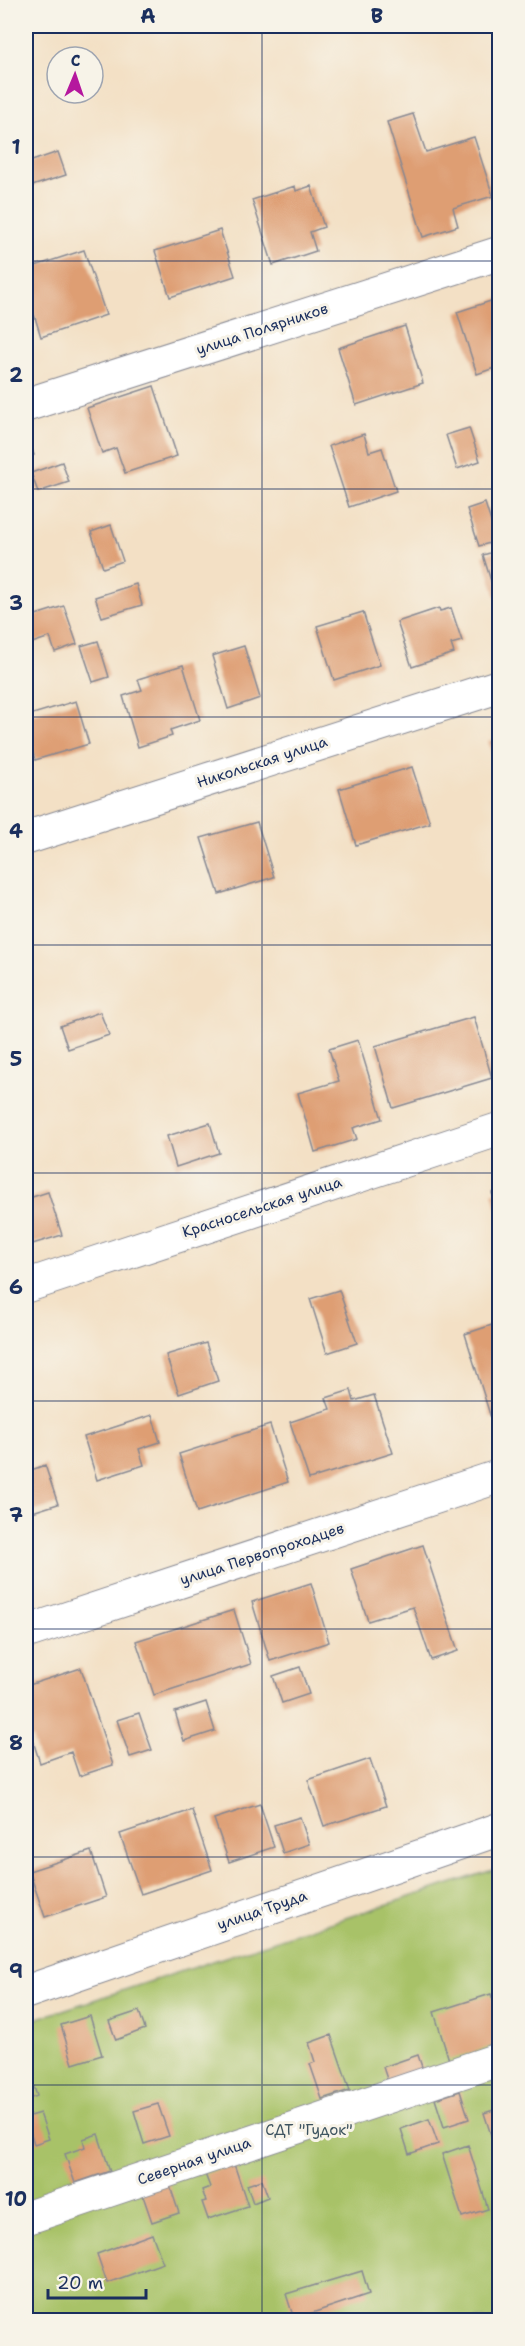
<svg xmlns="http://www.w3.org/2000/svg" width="525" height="2346" viewBox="0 0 525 2346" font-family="'Shantell Sans',sans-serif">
	<rect width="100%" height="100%" fill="#f7f3e8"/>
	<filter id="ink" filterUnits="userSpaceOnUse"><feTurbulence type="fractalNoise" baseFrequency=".0167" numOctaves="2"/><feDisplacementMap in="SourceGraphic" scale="12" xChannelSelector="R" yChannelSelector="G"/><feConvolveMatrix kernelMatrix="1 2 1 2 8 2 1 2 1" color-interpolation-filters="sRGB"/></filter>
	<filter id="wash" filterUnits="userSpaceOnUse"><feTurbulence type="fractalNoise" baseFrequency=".008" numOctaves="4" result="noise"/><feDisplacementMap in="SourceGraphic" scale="24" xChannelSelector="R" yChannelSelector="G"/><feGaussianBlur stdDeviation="1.35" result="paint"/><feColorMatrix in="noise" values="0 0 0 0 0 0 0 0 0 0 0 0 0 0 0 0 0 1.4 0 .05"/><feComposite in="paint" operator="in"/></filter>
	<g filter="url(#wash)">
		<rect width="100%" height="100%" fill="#f3e0c5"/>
		<path fill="#a8c268" stroke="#627863" stroke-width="1.5" d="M499,1868V2320H26V2022Z"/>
		<g id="blocks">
			<path fill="#de9e73" d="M413,114L426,152L474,137L493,196L453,208L458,226L423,237L387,122Z
				M58,152L66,175L26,188V163Z
				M295,186L296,191L311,186L324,227L310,232L316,251L273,265L252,200Z
				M220,230L235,276L170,297L155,251Z
				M84,250L106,315L41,337L26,288V269Z
				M500,298V366L477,374L457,312Z
				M405,326L423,383L356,405L338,348Z
				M154,386L177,456L125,473L116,448L102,453L87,408Z
				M469,428L480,461L457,469L446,435Z
				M26,431L34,455L26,458Z
				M364,434L369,452L382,448L396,491L349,507L329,446Z
				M62,462L69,482L38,492L31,473Z
				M485,503L497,541L479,546L467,509Z
				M111,525L123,561L103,568L91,532Z
				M500,550V607H499L483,555Z
				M136,584L142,605L102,617L95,597Z
				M64,606L77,644L55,652L50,637L26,645V618Z
				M439,608L440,611L451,608L462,641L451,644L454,653L412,667L397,622Z
				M363,612L380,665L334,680L317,626Z
				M98,641L109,677L93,682L81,646Z
				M244,646L260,698L228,709L212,656Z
				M183,665L200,720L170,730L172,736L138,747L123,696L142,690L138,679Z
				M76,701L89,744L35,760L26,729V716Z
				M500,738V778H499L488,741Z
				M412,767L430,823L356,845L339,789Z
				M257,822L274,877L219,894L201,838Z
				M100,1012L109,1035L68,1049L60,1026Z
				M474,1017L492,1078L393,1108L375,1046Z
				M358,1040L382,1119L353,1128L357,1139L315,1152L298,1093L339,1081L329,1049Z
				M210,1123L219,1153L176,1167L167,1136Z
				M500,1190V1214H499L492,1193Z
				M48,1192L62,1235L26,1246V1199Z
				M339,1290L357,1343L327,1353L310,1299Z
				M492,1325L500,1350V1415L491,1418L465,1334Z
				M206,1343L218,1381L179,1394L166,1355Z
				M351,1390L354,1401L374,1395L393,1453L309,1479L290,1422L330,1409L326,1398Z
				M152,1415L160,1442L139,1449L144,1465L97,1480L84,1437Z
				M270,1425L288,1482L197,1512L179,1454Z
				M45,1465L58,1504L26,1514V1472Z
				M423,1545L458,1651L431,1660L413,1607L368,1621L351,1569Z
				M311,1583L329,1642L270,1661L252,1602Z
				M234,1610L251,1664L154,1695L136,1641Z
				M300,1667L309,1694L282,1703L273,1676Z
				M81,1668L113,1765L79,1776L71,1752L40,1763L32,1738L26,1740V1686Z
				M206,1702L215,1731L184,1741L175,1712Z
				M139,1713L152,1750L130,1757L117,1720Z
				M370,1759L386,1806L324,1826L308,1780Z
				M260,1804L274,1847L229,1862L214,1819Z
				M192,1810L212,1870L141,1894L120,1834Z
				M300,1817L309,1844L283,1853L274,1825Z
				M91,1851L106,1897L45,1917L29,1871Z
				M491,1994L500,2019V2044L449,2060L434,2012Z
				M139,2011L145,2029L116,2040L109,2021Z
				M90,2016L102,2055L73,2064L61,2025Z
				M331,2035L350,2090L322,2099L310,2064L315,2062L309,2043Z
				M418,2055L423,2070L388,2082L383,2067Z
				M28,2068L37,2096L26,2100V2069Z
				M460,2091L469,2119L444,2127L435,2099Z
				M158,2104L169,2136L144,2144L134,2111Z
				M500,2108V2160H499L484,2113Z
				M40,2113L49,2139L34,2144L26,2117Z
				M429,2119L438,2144L409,2154L401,2129Z
				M98,2134L110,2171L75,2183L65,2154L85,2147L83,2139Z
				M468,2145L488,2209L462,2217L442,2154Z
				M234,2164L248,2206L208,2219L202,2202L206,2201L202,2190L210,2187L205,2174Z
				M262,2180L268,2197L253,2203L247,2185Z
				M169,2183L179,2213L152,2222L142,2193Z
				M152,2234L163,2263L107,2283L97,2254Z
				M362,2271L369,2294L294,2319L286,2294Z"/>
		</g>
	</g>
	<g filter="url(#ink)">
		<use href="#blocks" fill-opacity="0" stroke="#878892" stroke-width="1.5"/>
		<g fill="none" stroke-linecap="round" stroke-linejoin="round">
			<g stroke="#878892" stroke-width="35">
				<path id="street" d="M26,405L500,253
					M26,838L500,686
					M26,1286L500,1129
					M26,1632L500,1476
					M26,1992L500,1829
					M26,2218L500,2059"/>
			</g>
			<use href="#street" stroke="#fff" stroke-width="33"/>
		</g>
	</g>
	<path fill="none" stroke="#1b2f5e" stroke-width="1.5" stroke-opacity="0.55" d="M262,26V2320M26,261H500M26,489H500M26,717H500M26,945H500M26,1173H500M26,1401H500M26,1629H500M26,1857H500M26,2085H500"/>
	<g text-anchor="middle" stroke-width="6" stroke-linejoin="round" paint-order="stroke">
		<g font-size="15" fill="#1b2f5e" stroke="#f7f3e8">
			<text transform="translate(262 329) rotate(-18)" y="5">улица Полярников</text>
			<text transform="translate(262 762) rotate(-18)" y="5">Никольская улица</text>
			<text transform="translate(262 1207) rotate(-18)" y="5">Красносельская улица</text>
			<text transform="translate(262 1554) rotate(-18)" y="5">улица Первопроходцев</text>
			<text transform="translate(262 1910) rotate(-19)" y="5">улица Труда</text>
			<text transform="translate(194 2161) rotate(-19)" y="5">Северная улица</text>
		</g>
		<g font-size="15" fill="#3e5460" stroke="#f7f3e8">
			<text x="309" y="2135">СДТ "Гудок"</text>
		</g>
	</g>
	<rect width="525" height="2346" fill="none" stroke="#f7f3e8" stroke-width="66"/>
	<g transform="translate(75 75) rotate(2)"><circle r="28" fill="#f7f3e8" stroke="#9fa5b1" stroke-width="1.5"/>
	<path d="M0-4.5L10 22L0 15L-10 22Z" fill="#b5179e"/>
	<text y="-9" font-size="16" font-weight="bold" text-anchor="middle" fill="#1b2f5e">С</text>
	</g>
	<path d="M48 2289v9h98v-9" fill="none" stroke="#1b2f5e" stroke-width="3"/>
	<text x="57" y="2289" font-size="18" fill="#1b2f5e" stroke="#f7f3e8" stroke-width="4.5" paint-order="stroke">20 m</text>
	<rect x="33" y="33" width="459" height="2280" fill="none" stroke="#1b2f5e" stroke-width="2"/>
	<g font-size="20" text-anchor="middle" font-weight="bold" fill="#1b2f5e">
		<text x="148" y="23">A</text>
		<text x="377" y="23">B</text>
		<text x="16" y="154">1</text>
		<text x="16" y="382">2</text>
		<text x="16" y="610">3</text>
		<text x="16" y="838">4</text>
		<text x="16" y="1066">5</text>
		<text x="16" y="1294">6</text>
		<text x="16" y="1522">7</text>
		<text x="16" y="1750">8</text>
		<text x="16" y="1978">9</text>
		<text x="16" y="2206">10</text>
	</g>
</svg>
